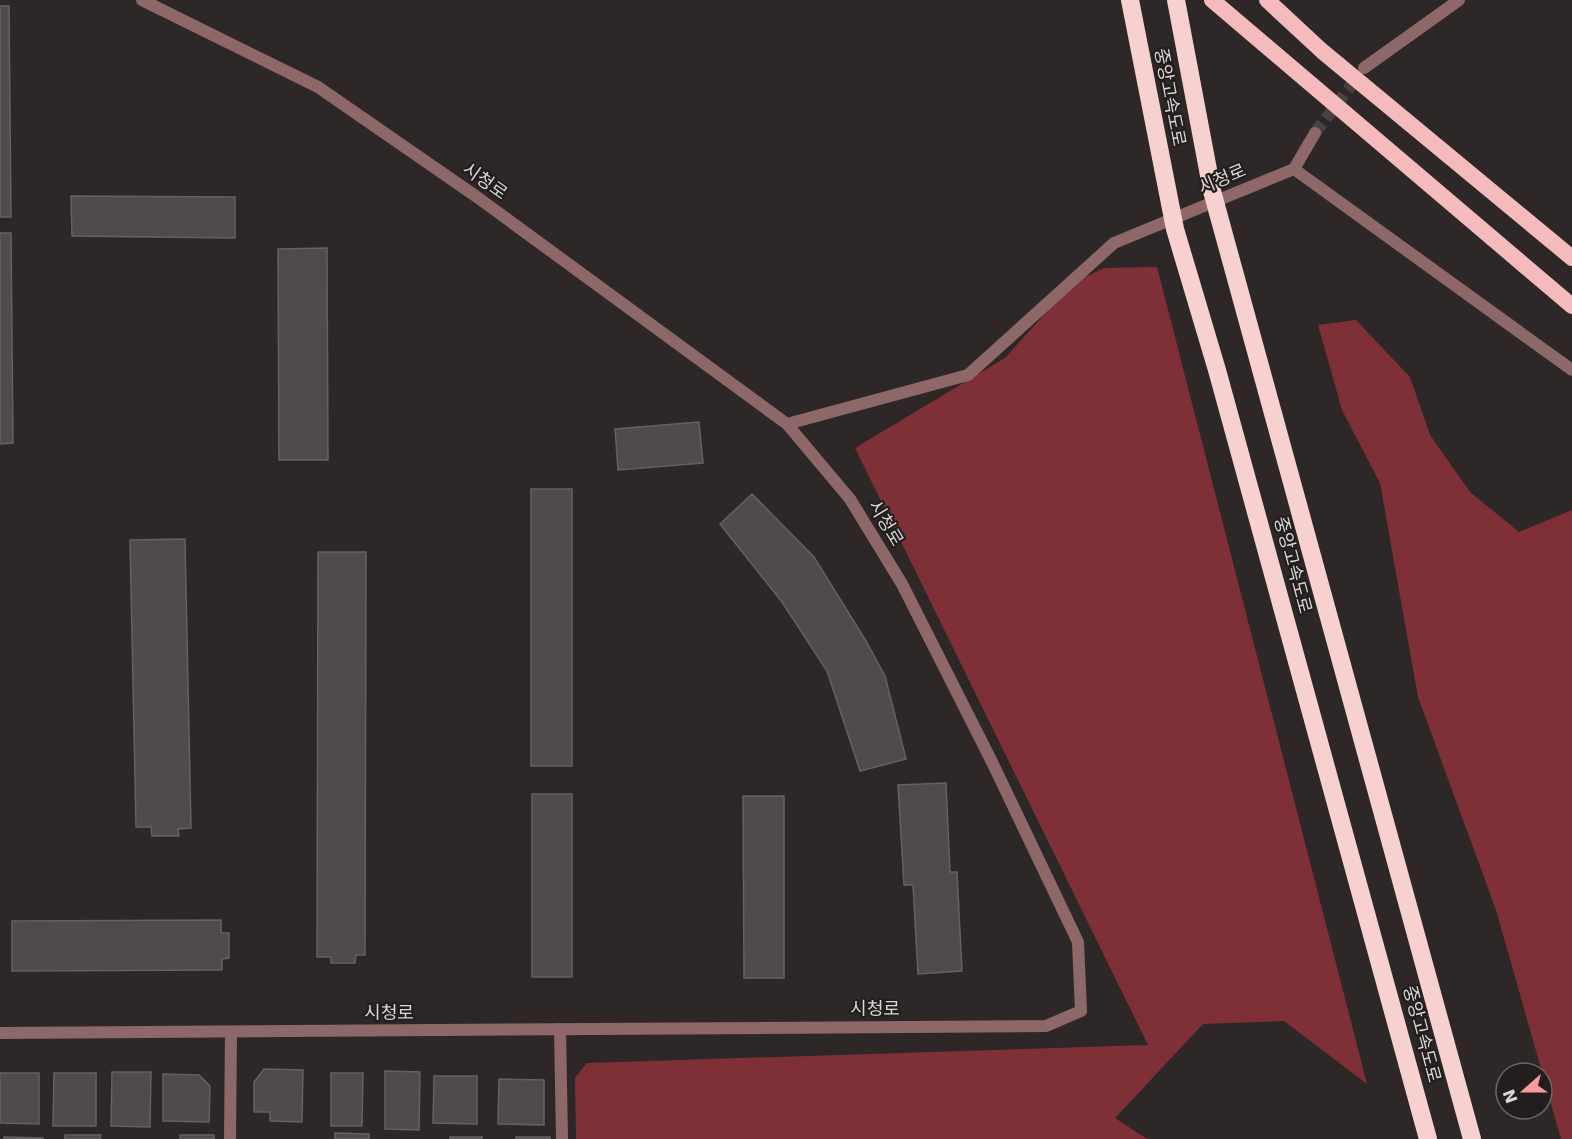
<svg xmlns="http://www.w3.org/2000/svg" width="1572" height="1139" viewBox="0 0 1572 1139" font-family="'DejaVu Sans','Noto Sans KR',sans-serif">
	<rect width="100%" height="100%" fill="#2d2827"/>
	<path fill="#7e3036" d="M1157,267L1367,1084L1284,1021L1203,1024L1115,1118L1147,1139H576L575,1078L587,1063L1148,1045L855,448L1005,358L1073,283L1104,268Z
		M1356,320L1410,377L1430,435L1470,492L1519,532L1572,510V1139H1561L1496,910L1418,697L1380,483L1342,410L1318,325Z"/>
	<path fill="#514a4a" stroke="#666060" stroke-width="1.5" d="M0,6H9L11,217H0Z
		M71,196L235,197V238L72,236Z
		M0,233H11L13,443L0,444Z
		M327,248L328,460H279L278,249Z
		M699,422L703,463L618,470L615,429Z
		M531,489H572V766H531Z
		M752,494L814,557L866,641L885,676L906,759L860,771L827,671L782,602L720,524Z
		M185,539L191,828L178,829L179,836H152L151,827H136L130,540Z
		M318,552H366L365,955H356L355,963H331V957H317Z
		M946,783L950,872H957L962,971L918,974L913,885H904L898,785Z
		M532,794H572V977H532Z
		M743,796H784V978H744Z
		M221,920V933H229V958L222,959V970L12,971V921Z
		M264,1069L303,1070L302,1122L270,1121V1112H254V1082Z
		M385,1071L420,1072L419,1130L385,1129Z
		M112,1072H151L150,1127L111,1126Z
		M0,1073H39V1124L0,1123Z
		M54,1073H96V1126H53Z
		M331,1073H363L362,1126H331Z
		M163,1074L199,1075L210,1086L209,1122L163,1121Z
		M434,1076H477V1124L433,1123Z
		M499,1079L544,1080V1125L498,1124Z
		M335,1133L369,1134V1139H335Z
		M65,1135H101L100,1139H65Z
		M180,1135H214V1139H180Z
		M4,1137L43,1138V1139H4Z
		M450,1137H482V1139H450Z
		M516,1137H550V1139H516Z"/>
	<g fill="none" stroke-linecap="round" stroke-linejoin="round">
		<path stroke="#474241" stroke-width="12" stroke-dasharray="12 6" stroke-linecap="butt" d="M1315,133L1360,74"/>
		<path stroke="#8e6868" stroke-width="12" d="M560,1029L562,1139
			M230,1139L231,1032"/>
		<path stroke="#8e6868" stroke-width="12" d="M1364,68L1459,0
			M1294,169L1572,370
			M787,424L968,375L1114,243L1294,169L1315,133"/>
		<path stroke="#8e6868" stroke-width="12" d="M0,1033L1046,1026L1081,1011L1078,942L992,762L902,584L850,499L787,424L477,197L318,87L142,0"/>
		<path stroke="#f5bbbc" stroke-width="16" d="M1212,0L1572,306
			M1267,0L1322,51L1572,258"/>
		<path stroke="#f7d0d0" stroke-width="18" d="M1130,0L1175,229L1217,370L1428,1139
			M1176,0L1212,191L1472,1139"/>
	</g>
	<g text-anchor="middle" stroke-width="4.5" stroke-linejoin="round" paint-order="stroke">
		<g font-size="18" fill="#dbd7d7" stroke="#231e1e">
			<text transform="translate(1170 97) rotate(79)" y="6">중앙고속도로</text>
			<text transform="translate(1222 179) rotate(-23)" y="6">시청로</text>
			<text transform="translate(485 181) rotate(35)" y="6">시청로</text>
			<text transform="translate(886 523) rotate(59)" y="6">시청로</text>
			<text transform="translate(1293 565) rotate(75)" y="6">중앙고속도로</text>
			<text x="875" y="1015">시청로</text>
			<text x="389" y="1019">시청로</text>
			<text transform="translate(1422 1034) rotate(75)" y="6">중앙고속도로</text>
		</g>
	</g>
	<g transform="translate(1524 1091) rotate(249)"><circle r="28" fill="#231e1e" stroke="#6d6868" stroke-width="1.5"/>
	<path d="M0-4.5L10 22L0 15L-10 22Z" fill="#f59b9d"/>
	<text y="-9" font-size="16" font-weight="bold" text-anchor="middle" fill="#dbd7d7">N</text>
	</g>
</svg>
